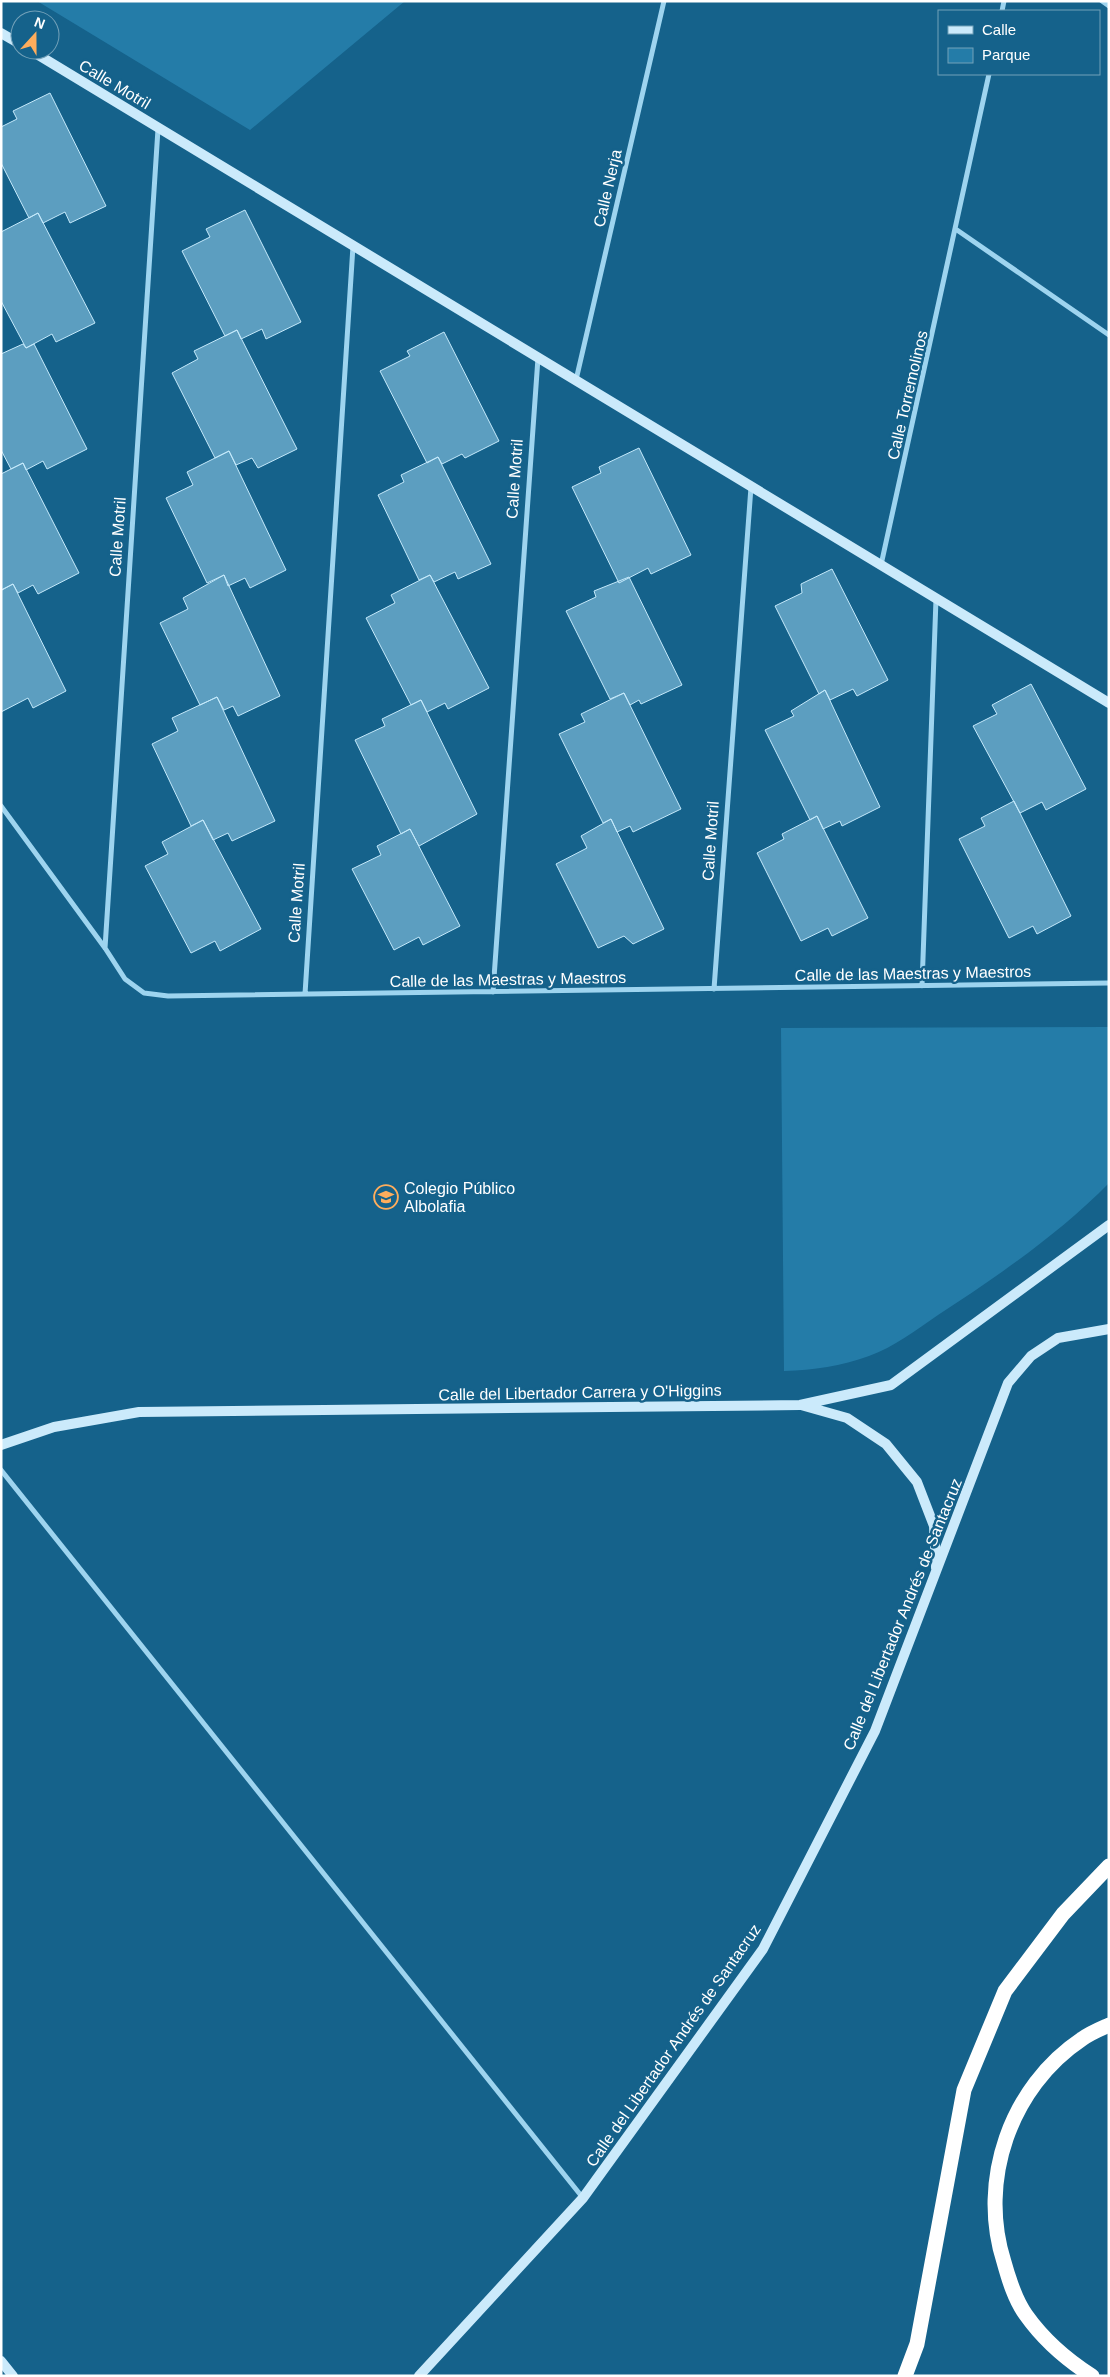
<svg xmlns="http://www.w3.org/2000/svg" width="1110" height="2377" viewBox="0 0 1110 2377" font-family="Helvetica,sans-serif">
	<rect width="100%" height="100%" fill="#15628b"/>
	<path fill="#247ca8" d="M37,1H405L250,130Z
		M1109,1027V1183C1059,1234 998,1276 938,1315C916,1330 894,1347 869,1356C841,1366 814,1370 784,1371L781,1028Z"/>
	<path fill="#5c9ec0" stroke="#c4e9fb" d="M50,93L106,206L70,223L65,212L43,223L38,213L29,218L1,163V127L17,119L13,111Z
		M245,210L301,322L266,339L262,329L241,339L237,330L225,336L182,251L210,237L206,229Z
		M38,213L95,323L56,342L52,334L26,348L1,301V232Z
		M237,330L297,449L258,468L252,458L236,465L229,451L215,458L172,373L198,359L194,351Z
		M444,332L499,441L465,458L462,454L442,464L438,457L427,463L380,371L410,356L407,351Z
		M23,344L26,348L34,344L87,449L47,469L43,461L26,470L23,463L11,469L1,450V354Z
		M639,448L691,555L651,574L648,568L619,583L572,487L601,473L599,467Z
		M229,451L286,570L250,588L245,578L228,586L224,575L207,583L166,498L193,485L187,472Z
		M438,457L491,564L458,579L455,572L434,582L430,575L419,580L378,495L404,482L401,475Z
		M23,463L79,573L38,594L33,585L18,593L13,584L2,590L1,587V474Z
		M832,569L888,680L857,696L853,689L830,700L825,690L819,694L775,606L802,593L801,584Z
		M224,575L280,696L238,716L233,706L224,710L217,697L200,705L160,623L188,609L183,598Z
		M430,575L489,688L448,709L445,703L427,712L421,700L411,705L366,618L395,603L391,595Z
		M629,577L682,685L641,704L639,700L630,705L624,693L610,699L566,611L596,597L594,591Z
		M13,584L66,691L33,708L28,698L1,712V590Z
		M1031,684L1086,789L1046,810L1042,802L1020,813L973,726L997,714L992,705Z
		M825,690L880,807L842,826L840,821L823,829L817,816L810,820L765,730L794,716L791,711Z
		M624,693L681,809L633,832L630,826L617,832L611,819L603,823L559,734L585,722L581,714Z
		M217,697L275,821L232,841L228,833L213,840L203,820L191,826L152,744L178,731L172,718Z
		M421,700L477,814L419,846L410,829L401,834L355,740L385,726L382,719Z
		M1014,801L1071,916L1037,934L1033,926L1009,938L959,839L985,826L981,818Z
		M817,816L868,918L832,936L828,928L801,941L757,853L784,839L782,834Z
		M611,819L664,929L633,944L624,936L598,948L556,864L587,848L581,836Z
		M203,820L261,929L220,951L215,941L191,953L145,866L168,854L162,842Z
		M410,829L460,926L423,945L419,937L394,950L352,869L381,855L377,846Z"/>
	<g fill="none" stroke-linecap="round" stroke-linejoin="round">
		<path stroke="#9ed4ef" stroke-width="5" d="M1102,1L1109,6
			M1002,11L1004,1
			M957,230L1109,335
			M576,380L664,1
			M881,565L989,74
			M1,806L105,948L125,979L144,993L168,996L1109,983
			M105,948L158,129
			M922,986L936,599
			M714,989L751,487
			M493,992L538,358
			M305,994L353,246
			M1,1470L583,2198"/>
		<path stroke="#cbeafb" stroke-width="10" d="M1,33L20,44
			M30,50L1109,703
			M801,1405L847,1418L886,1444L917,1482L934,1526L936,1568
			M1,1445L54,1427L139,1412L800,1405L891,1385L1109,1225
			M1,2361L13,2376
			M419,2376L583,2198L763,1949L875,1731L1008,1383L1031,1356L1058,1338L1109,1329"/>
		<path stroke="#fff" stroke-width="15" d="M905,2376L917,2344L964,2090L1005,1991L1063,1914L1109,1866
			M1092,2376C1067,2360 1043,2339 1026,2315C1015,2300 1009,2280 1004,2262C978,2181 1010,2087 1082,2039C1090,2033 1100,2029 1109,2025"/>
	</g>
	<defs>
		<g id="school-ring" transform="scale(1.25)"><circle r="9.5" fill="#15628b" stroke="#ffad5c" stroke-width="1.5"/><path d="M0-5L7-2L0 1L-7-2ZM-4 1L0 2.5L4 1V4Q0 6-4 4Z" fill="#ffad5c"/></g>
	</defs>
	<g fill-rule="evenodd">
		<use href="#school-ring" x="386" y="1197"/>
	</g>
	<g text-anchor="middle" stroke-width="5" stroke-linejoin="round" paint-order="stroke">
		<g font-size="16" fill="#fff" stroke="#15628b">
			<text transform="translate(115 84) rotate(31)" y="6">Calle Motril</text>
			<text transform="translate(607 188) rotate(-77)" y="6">Calle Nerja</text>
			<text transform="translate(907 395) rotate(-77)" y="6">Calle Torremolinos</text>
			<text transform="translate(514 479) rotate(-86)" y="6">Calle Motril</text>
			<text transform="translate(117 537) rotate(-86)" y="6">Calle Motril</text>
			<text transform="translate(710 841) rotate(-86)" y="6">Calle Motril</text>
			<text transform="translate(296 903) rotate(-86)" y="6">Calle Motril</text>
			<text transform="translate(913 973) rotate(-1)" y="6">Calle de las Maestras y Maestros</text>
			<text transform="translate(508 979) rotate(-1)" y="6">Calle de las Maestras y Maestros</text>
			<text transform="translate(580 1392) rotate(-1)" y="6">Calle del Libertador Carrera y O'Higgins</text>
			<text transform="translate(902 1614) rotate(-68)" y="6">Calle del Libertador Andrés de Santacruz</text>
			<text transform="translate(673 2045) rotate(-55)" y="6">Calle del Libertador Andrés de Santacruz</text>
		</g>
		<g font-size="16" fill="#fff" stroke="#15628b" text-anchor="start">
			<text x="404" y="1194">Colegio Público<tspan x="404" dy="18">Albolafia</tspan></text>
		</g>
	</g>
	<rect width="1110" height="2377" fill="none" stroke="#ffffff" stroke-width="5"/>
	<rect x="938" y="10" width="162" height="65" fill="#15628b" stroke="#73a1b9"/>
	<rect x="948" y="26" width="25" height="8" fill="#cbeafb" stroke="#73a1b9"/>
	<text x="982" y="35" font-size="15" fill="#ffffff">Calle</text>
	<rect x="948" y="48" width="25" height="15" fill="#247ca8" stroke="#73a1b9"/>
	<text x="982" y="60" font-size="15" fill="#ffffff">Parque</text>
	<g transform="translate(35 35) rotate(21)"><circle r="24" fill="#15628b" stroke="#73a1b9"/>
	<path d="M0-4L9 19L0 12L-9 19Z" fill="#ffad5c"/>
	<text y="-8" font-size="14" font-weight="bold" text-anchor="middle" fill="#ffffff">N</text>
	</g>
</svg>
